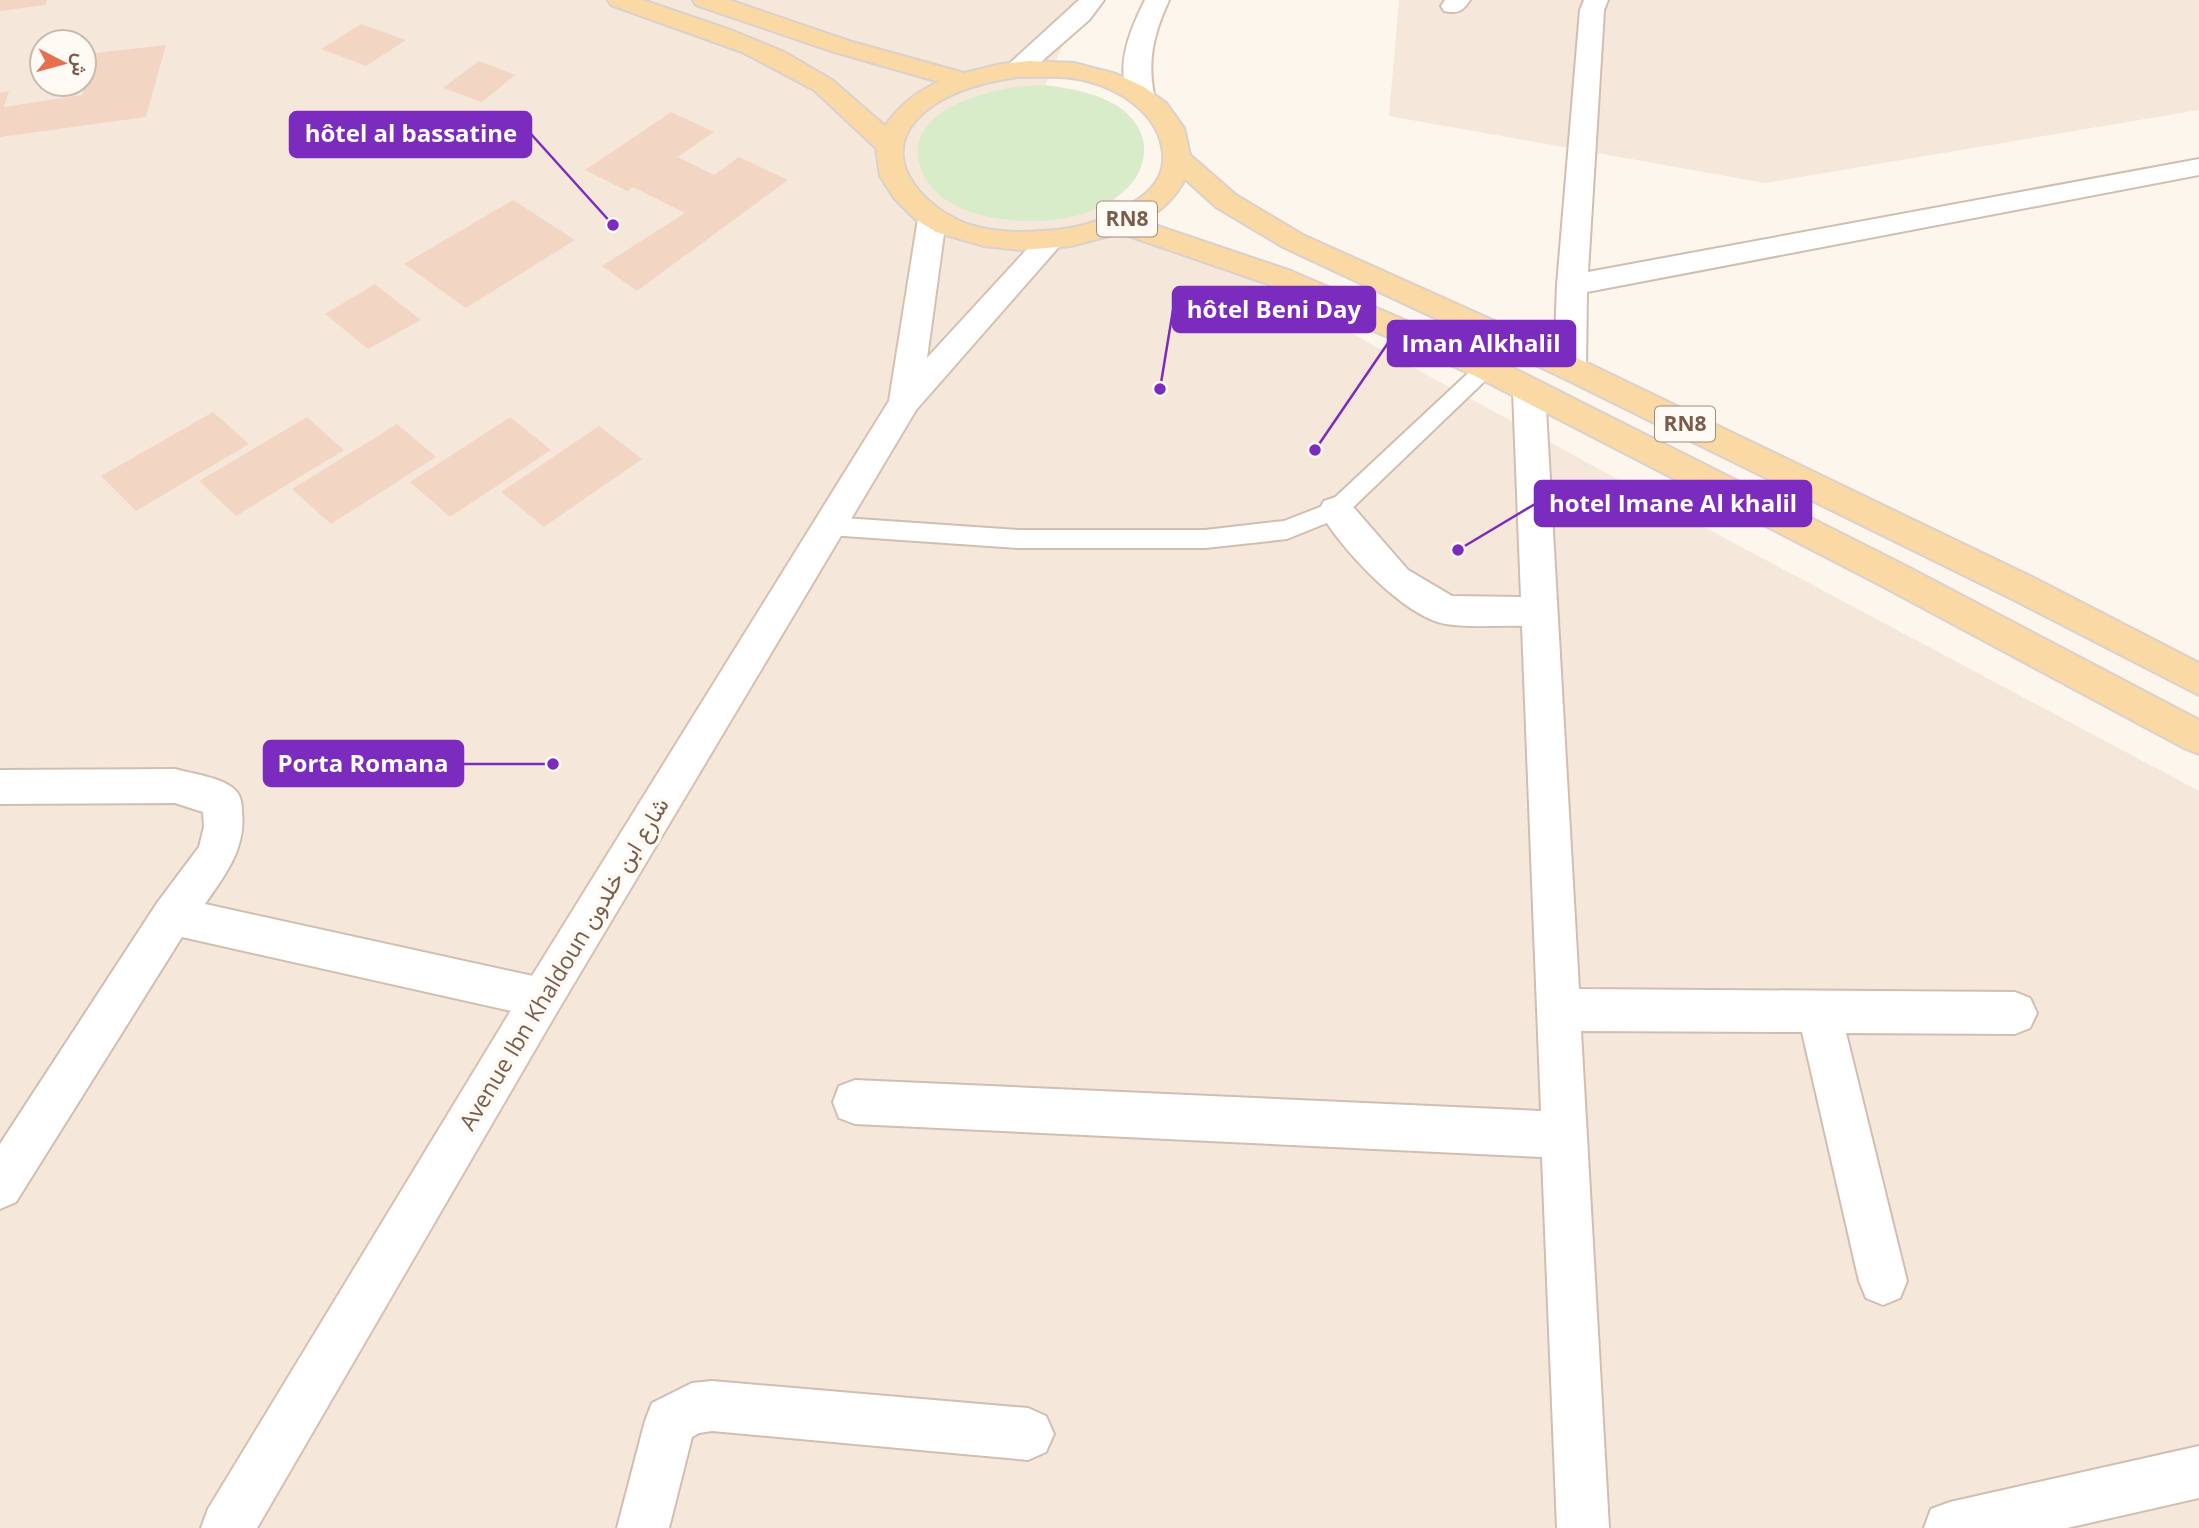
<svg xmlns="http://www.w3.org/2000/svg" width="2199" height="1528" viewBox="0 0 2199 1528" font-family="'Open Sans',Vazirmatn,sans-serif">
	<rect width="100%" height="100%" fill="#fdf6ec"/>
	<path fill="#f5e8da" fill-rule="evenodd" d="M0,0H1082L1020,144L1276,292L1732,542L2199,791V1528H0ZM42,42H84V84H42Z
		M1399,0H2199V110L1765,183L1389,116Z"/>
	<path fill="#d8ecc9" d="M1041,85C1077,88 1138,99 1144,145C1145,159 1141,172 1131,184C1095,225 1025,227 977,214C954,208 929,192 921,169C899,106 999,86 1041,85Z"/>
	<path fill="#f3d5c3" d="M0,0H47L45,5L0,11Z
		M361,24L406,40L366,66L321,49Z
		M166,45L146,117L0,137V93L9,91L4,107L82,95L95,53Z
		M479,61L515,75L482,102L443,88Z
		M671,112L714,132L678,157L714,175L739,157L788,180L637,291L602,266L685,213L633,187L627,191L585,170Z
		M513,200L575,240L466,308L404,264Z
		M375,284L421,320L368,349L325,314Z
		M213,412L249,444L136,511L101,476Z
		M307,417L344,450L236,516L199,481Z
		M510,417L551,450L450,517L410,482Z
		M397,424L436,457L331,524L292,489Z
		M599,426L642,459L544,527L501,492Z"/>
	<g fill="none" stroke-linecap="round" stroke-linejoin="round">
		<g stroke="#d1beb0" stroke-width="4">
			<path id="lane" d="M1486,361L1493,363L1497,368L1493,373L1344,516L1287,539L1205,548H1019L829,535L821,532L817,526L821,520L829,517L1019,530H1205L1284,521L1328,504L1479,363Z"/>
		</g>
		<g stroke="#d1beb0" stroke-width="4">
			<path id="street" d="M1445,0H1470C1463,11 1458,14 1444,11L1441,6Z
				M1584,0H1608L1604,10L1588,272L2199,159V175L1587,292L1586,368L1581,376L1570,379L1559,376L1554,368L1557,285L1580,10Z
				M1529,380L1540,383L1545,391L1579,989L2015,992L2030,998L2037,1013L2030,1028L2015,1034L1846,1033L1907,1281L1900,1298L1883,1305L1866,1298L1859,1281L1802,1032L1581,1031L1609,1528H1557L1542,1157L855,1124L839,1118L833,1102L839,1086L855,1080L1541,1111L1522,626C1498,625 1470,628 1446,624C1404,617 1339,547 1319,510L1324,501L1336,497L1348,501L1408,570L1452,596L1521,597L1513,391L1518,383Z
				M175,769C192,774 223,777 236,791C241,796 242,805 242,812C246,849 225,875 205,904L542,978L557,984L563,998L557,1012L542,1018L182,937L16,1202L0,1209V1144L157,903L199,847L204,827L203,812L175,803L0,804V770Z
				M712,1381L1028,1408L1046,1416L1054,1434L1046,1452L1028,1460L712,1431L699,1433L692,1437L669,1528H617L645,1421L652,1403L692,1383Z
				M2199,1446V1498L2067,1528H1924L1931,1509L1950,1502Z"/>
		</g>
		<g stroke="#d6c0b0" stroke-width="4">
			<path id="secondary" d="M1079,0H1104L1089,20L1027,74L1018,77L1009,74L1005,69L1009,64Z
				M1145,0H1169C1154,33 1147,59 1154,95L1150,100L1141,103L1132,100C1112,71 1131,28 1145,0Z
				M932,210L942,213L946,219L927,358L1040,235L1050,232L1060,235L1064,241L916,410L557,1012L257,1528H201L208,1509L527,984L889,401L918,219L922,213Z"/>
		</g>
		<g stroke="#dad1cd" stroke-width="4">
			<path id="primary" d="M608,0H643L733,31L784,52L832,80L885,126C899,106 915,92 939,82L831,51L696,5L693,0H729L849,41L964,73L1001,64L1029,61L1074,63L1116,74L1144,87L1166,103L1184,128L1190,155L1236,195L1303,235L1581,360L2036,579L2199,663V695L2012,599L1559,376L1283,247L1216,207L1185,179C1175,198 1161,211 1143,221L1291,271L1497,360L1906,566L2199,720V754L2186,749L1882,586L1475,376L1271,285L1120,233L1071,246L1021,250L984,246L936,232L915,219L894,198L880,176L876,148L814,90L742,52L611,5ZM1018,77C1041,77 1065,75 1087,81C1126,91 1166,120 1163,163C1161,185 1140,200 1122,209C1097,224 1070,230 1041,231C1017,233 990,232 967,224C927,209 878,162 917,119C942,92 983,82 1018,77Z"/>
		</g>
		<use href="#lane" fill="#fff" fill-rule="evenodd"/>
		<use href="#street" fill="#fff" fill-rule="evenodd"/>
		<use href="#secondary" fill="#fff" fill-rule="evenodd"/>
		<use href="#primary" fill="#fbd9a5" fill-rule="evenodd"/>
	</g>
	<g text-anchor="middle" stroke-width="7" stroke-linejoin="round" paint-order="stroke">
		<g fill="#fffaf3" stroke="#a28b7f" stroke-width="2">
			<rect x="1097" y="201.5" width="60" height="35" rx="5"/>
			<rect x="1655" y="406.5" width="60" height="35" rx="5"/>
		</g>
		<g font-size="21" font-weight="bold" fill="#7a5c4d">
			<text x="1127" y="226">RN8</text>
			<text x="1685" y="431">RN8</text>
		</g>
		<g font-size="23" fill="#7a5c4d" stroke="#fffaf3">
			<text transform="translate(564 964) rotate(-59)" y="8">Avenue Ibn Khaldoun شارع ابن خلدون</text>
		</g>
	</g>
	<path fill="none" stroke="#7b2cbf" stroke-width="2.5" d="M613 225L531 134M1160 389L1173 310M1315 450L1388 343M1458 550L1535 504M553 764L463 764"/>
	<g fill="#7b2cbf" stroke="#fffaf3" stroke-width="2.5">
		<circle cx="613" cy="225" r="7"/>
		<circle cx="1160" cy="389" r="7"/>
		<circle cx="1315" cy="450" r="7"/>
		<circle cx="1458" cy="550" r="7"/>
		<circle cx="553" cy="764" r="7"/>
	</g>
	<g fill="#7b2cbf" stroke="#7b2cbf" stroke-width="2.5">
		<rect x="290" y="112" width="241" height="45" rx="7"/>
		<rect x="1173" y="287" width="202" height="45" rx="7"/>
		<rect x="1388" y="321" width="187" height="45" rx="7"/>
		<rect x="1535" y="481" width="276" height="45" rx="7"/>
		<rect x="264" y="741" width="199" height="45" rx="7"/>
	</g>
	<g font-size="24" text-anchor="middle" font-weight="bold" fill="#fff">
		<text x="411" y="142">hôtel al bassatine</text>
		<text x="1274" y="318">hôtel Beni Day</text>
		<text x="1481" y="352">Iman Alkhalil</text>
		<text x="1673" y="512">hotel Imane Al khalil</text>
		<text x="363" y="772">Porta Romana</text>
	</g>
	<g transform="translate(63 63) rotate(96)"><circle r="33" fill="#fffaf3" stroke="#cabbb1" stroke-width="2"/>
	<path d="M0-5L12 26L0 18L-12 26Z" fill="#e76f51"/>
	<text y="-10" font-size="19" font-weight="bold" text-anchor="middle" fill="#7a5c4d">ش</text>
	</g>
</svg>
